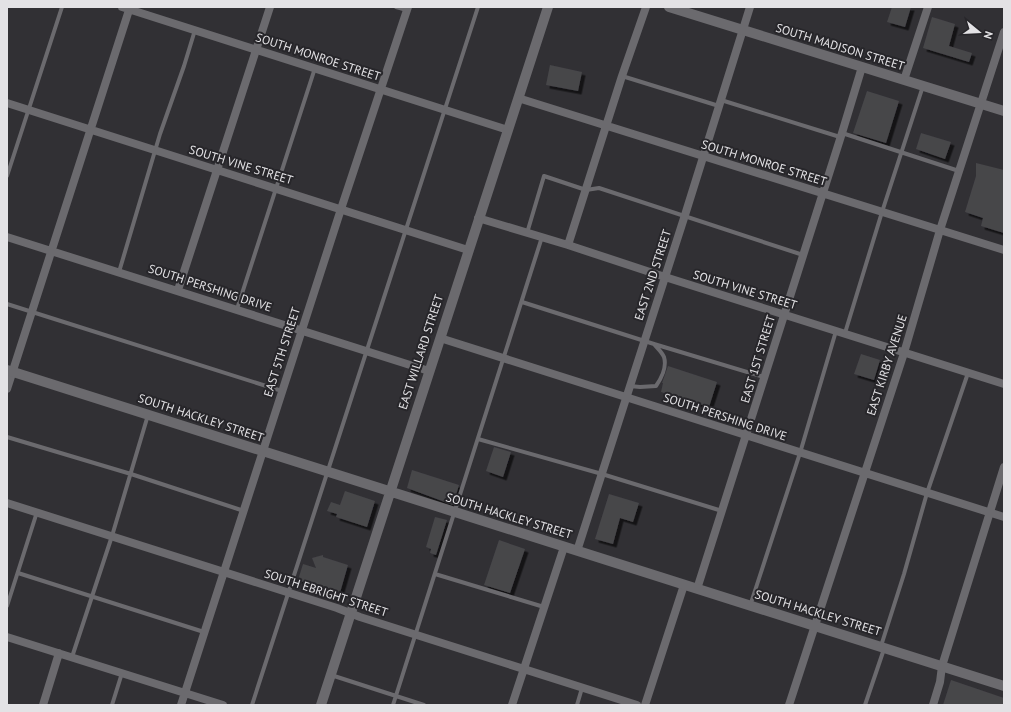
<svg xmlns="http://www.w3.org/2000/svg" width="1011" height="712" viewBox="0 0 1011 712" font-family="'PT Sans',sans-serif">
	<defs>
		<filter id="shadow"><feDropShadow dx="3.5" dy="3.5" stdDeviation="0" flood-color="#0009"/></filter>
	</defs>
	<rect width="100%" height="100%" fill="#313034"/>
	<path fill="#47464a" filter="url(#shadow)" d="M892,7H911L905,27L887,22Z
		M932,17L955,24L949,46L972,53L969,62L923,48Z
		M550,65L582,72L578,91L546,85Z
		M867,91L899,101L886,143L853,133Z
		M921,133L951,142L945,159L916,149Z
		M976,163L1004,170V233L981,226L983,218L965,212L976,176Z
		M861,354L880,360L874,380L854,374Z
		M668,366L717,382L709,407L661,392L663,383H662Z
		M494,447L511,452L503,477L486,471Z
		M412,470L459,485L453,505L407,488Z
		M345,491L375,501L367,527L336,517L337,514L327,511L331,502L340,505Z
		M609,494L639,503L633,522L620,518L613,544L595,539Z
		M435,517L447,520L436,555L430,553L431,549L426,547Z
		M499,540L525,549L510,593L484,585Z
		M323,555V557L348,565L339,596L319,590V587L298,580L303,564L316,568L312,558Z
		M951,680L1004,698V705H943Z"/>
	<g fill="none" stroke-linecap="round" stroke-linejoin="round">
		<path stroke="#6b6a6e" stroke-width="4" d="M396,7L407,10
			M622,76L719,106
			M721,100L840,137
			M842,133L959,171
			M7,176L62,7
			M527,233L544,176L586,190L599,188L803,255
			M119,272L160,134L184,66L195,30
			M522,302L654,344C657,348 662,352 664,357C667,367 661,379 656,386L640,387L630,386
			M7,304L282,391
			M237,309L315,68
			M845,333L882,212L923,86
			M654,344L764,377
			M7,437L131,474L244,511
			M478,439L602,474L722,511
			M18,573L204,632
			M435,574L544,607
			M7,606L37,512
			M750,606L800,453L836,331
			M881,646L904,574L927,493L968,373
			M72,657L112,536L148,415
			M331,675L424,705
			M112,705L122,673
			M252,705L478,7
			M393,705L542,237
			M577,705L582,688
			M865,705L884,649"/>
		<path stroke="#6b6a6e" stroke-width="8" d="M122,7L508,130
			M904,80L928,7
			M518,98L1004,250
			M7,103L468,250
			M478,218L568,245L665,277L1004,384
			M7,237L429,371
			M568,245L622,76L646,7
			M178,290L270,7
			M440,338L1004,517
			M7,389L130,7
			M7,503L337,608L360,617L637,705
			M577,551L685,215L750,7
			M697,589L842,133L862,67
			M7,637L223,705
			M43,705L59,653
			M181,705L341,209L408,7
			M512,705L564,547
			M645,705L684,585
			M789,705L904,353L940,230L1004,32
			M933,705L940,682L942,666L1004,467"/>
		<path stroke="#6b6a6e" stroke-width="10" d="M669,7L1004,111
			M7,370L1004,686
			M321,705L548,7"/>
	</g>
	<g text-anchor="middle" stroke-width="4" stroke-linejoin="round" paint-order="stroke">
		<g font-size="12" fill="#e3e2e5" stroke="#27262a">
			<text transform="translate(840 47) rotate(17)" y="4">SOUTH MADISON STREET</text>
			<text transform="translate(318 57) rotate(18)" y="4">SOUTH MONROE STREET</text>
			<text transform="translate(764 163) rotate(17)" y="4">SOUTH MONROE STREET</text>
			<text transform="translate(241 165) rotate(17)" y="4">SOUTH VINE STREET</text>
			<text transform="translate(653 275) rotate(-72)" y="4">EAST 2ND STREET</text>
			<text transform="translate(210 288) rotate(18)" y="4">SOUTH PERSHING DRIVE</text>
			<text transform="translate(745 290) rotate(17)" y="4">SOUTH VINE STREET</text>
			<text transform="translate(282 352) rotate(-72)" y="4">EAST 5TH STREET</text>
			<text transform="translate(421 352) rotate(-72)" y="4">EAST WILLARD STREET</text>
			<text transform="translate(758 359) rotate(-73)" y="4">EAST 1ST STREET</text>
			<text transform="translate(887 365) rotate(-72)" y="4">EAST KIRBY AVENUE</text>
			<text transform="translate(725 417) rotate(18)" y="4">SOUTH PERSHING DRIVE</text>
			<text transform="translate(201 418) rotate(18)" y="4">SOUTH HACKLEY STREET</text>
			<text transform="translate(509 516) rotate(17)" y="4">SOUTH HACKLEY STREET</text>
			<text transform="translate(326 593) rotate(18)" y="4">SOUTH EBRIGHT STREET</text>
			<text transform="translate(818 613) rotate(17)" y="4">SOUTH HACKLEY STREET</text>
		</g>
	</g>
	<rect width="1011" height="712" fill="none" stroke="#e3e2e5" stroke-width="16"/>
	<g transform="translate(979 32) rotate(108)" stroke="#27262a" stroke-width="3" paint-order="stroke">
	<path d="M0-3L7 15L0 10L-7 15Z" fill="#e3e2e5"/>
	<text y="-6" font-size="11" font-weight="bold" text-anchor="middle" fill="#e3e2e5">N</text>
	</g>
</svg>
